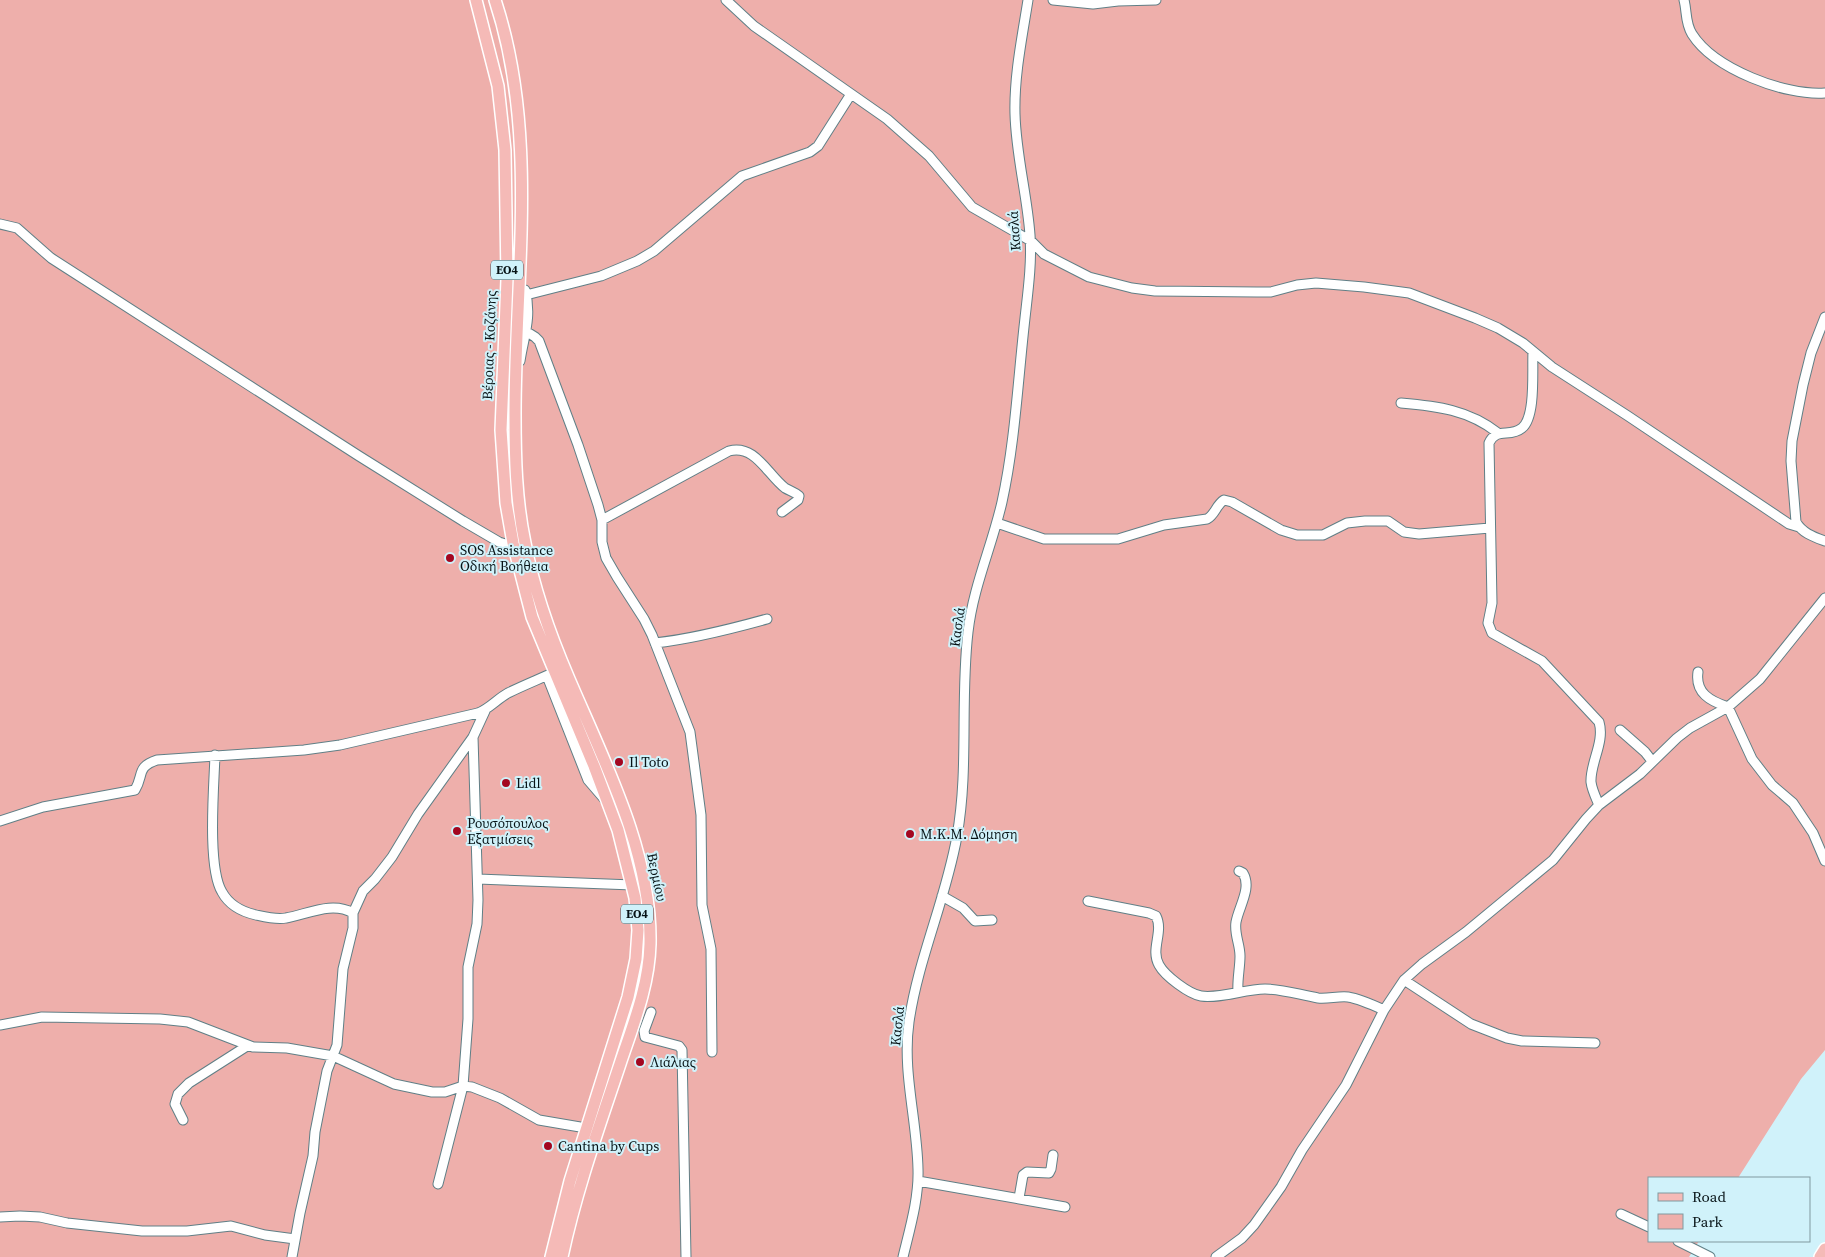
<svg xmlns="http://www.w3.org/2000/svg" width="1825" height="1257" viewBox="0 0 1825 1257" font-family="'Source Serif 4',serif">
	<rect width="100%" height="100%" fill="#d0f2fa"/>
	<path fill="#eeafab" d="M0,0H1825V1050L1801,1079L1738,1178H1649V1241H1699L1689,1257H0Z"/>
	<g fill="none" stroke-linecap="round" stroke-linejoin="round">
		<g stroke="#607f86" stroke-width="11">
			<path id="minor" d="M726,0L754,26L887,119L929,156L972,207L1031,241L1044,254L1089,277L1132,288L1155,291L1257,292H1271L1297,285L1316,283L1364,287L1409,293L1475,318L1498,328L1523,343L1552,367L1628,416L1789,524L1799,527
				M1053,0L1093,4L1118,1L1156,0
				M1684,0C1687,11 1685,23 1692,34C1714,69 1785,96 1825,93
				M0,224L17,228L51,258L359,456L463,521L499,542L505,544L513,543
				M526,295L601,276L637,261L654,251L742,176L810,152L818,146L851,94
				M1825,317L1811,353L1803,385L1792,441L1791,461L1796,522C1802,533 1814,537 1825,541
				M527,332L535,337L539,341L578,445L598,505L602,520V542L606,558L617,577L644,619L652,635L690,732L701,815L702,905L711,949L712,1052
				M1533,352C1532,370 1536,417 1522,428C1510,438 1496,427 1489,443L1492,603L1488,623L1492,633L1542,661L1599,722C1605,742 1590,763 1591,782C1592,790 1596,798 1599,805
				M520,361C524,335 532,317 525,290
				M1401,403C1437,406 1469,410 1498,433
				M602,520L729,451C755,444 767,474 785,488C790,491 795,492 799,496L798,500L782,512
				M997,523L1044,539H1118L1164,525L1207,519C1215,515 1216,505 1224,500L1232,502L1281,530L1297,535H1323L1347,523L1365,521H1388L1404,532L1419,534L1490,528
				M655,643C693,639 731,629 767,619
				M1698,672C1695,693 1710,701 1728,707L1752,759L1772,785L1793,803L1813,833L1825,861
				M547,676L588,780L606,801
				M1620,730L1645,752L1652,761
				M215,755C214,786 207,867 222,892C229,905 243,912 256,915C265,917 277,920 286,918C308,914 332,901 353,913
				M0,821L43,807L135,790C144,775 136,767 157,760L304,750L340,745L478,713C489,709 497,699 508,693C524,685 542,678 559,670
				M478,879L633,885
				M942,896L963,908L975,921L992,920
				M1088,901L1149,913L1156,916C1164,932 1150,949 1159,965C1165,976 1189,994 1201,996C1220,999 1245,989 1265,989C1283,989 1300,995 1318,998C1328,999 1338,996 1348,997C1360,999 1373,1005 1384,1010
				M1404,980L1471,1024L1507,1038L1522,1041L1595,1043
				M1238,992C1237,980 1240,968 1240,956C1240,944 1234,934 1236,922C1239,906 1252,888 1243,873L1239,871
				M651,1012L644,1031L645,1037L679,1046L682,1050L686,1257
				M0,1025L42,1017L160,1019L188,1022L253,1047L287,1048L333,1056L394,1084L432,1092H445L463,1086L472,1087L500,1098L539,1120L586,1128
				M183,1120L175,1104L178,1094L189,1083L247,1046
				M918,1181L1065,1207
				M438,1184L463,1086L468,1019V967L477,924L478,900L473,737L485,711
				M1019,1198L1023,1175L1027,1172L1049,1173L1051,1169L1053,1155
				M1621,1214L1649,1227
				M0,1217L20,1216L40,1217L67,1223L142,1231H187L231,1226L265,1235L295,1239
				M1678,1241L1710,1257
				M292,1257L300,1213L313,1156L315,1132L327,1071L337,1045L343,969L353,928V913L363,891L375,879L392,857L418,814L473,737
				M903,1257C910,1228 919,1198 918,1169C917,1120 902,1071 909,1022C918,959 946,899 957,836C969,769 960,700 968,632C973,587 992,546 1002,502C1015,443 1018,379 1025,318C1028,291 1032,262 1030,235C1027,194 1016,155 1015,114C1014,76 1022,38 1028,0
				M1216,1257L1242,1238L1254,1225L1281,1187L1302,1150L1346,1085L1384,1010L1404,980L1422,964L1466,932L1553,860L1586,819L1599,805L1640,774L1677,738L1690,728L1728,707L1760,679L1825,598"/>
		</g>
		<g stroke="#fff" stroke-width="14">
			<path id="major" d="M476,0L498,86L505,150L507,279L501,430L506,503L513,543L532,617L594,766L618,830L635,898L638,930L636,959L628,997L570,1181L551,1257
				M495,0C539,133 515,276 515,414C515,457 516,500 525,543C534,590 550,635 569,679C604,761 652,853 650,944C649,986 633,1025 620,1064C599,1127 576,1191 562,1257
				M1820,1257L1825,1249"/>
		</g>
		<use href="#minor" stroke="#fff" stroke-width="9"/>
		<use href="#major" stroke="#f5bab7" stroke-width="11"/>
	</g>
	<g fill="#a30720" stroke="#d0f2fa" stroke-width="2">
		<circle cx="450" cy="558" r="5"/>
		<circle cx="619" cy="762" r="5"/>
		<circle cx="506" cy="783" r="5"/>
		<circle cx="457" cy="831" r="5"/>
		<circle cx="910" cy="834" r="5"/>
		<circle cx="640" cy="1062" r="5"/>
		<circle cx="548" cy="1146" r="5"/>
	</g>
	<g text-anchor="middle" stroke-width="4" stroke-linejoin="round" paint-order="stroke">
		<g fill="#d0f2fa" stroke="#44575b" stroke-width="1">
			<rect x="491" y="260.5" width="32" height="19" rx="4"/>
			<rect x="621" y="904.5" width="32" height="19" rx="4"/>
		</g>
		<g font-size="12" font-weight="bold" fill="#081417">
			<text x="507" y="274">ΕΟ4</text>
			<text x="637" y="918">ΕΟ4</text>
		</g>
		<g font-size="14" fill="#081417" stroke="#d0f2fa">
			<text transform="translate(1014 231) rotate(-94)" y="5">Κασλά</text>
			<text transform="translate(489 345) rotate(-88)" y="5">Βέροιας - Κοζάνης</text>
			<text transform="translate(957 627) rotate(-82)" y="5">Κασλά</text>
			<text transform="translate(657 877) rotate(78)" y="5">Βερμίου</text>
			<text transform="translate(897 1026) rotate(-84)" y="5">Κασλά</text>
		</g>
		<g font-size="14" fill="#081417" stroke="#d0f2fa" text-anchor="start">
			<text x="460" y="555">SOS Assistance<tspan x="460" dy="16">Οδική Βοήθεια</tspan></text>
			<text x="629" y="767">Il Toto</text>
			<text x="516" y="788">Lidl</text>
			<text x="467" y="828">Ρουσόπουλος<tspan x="467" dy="16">Εξατμίσεις</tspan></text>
			<text x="920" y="839">Μ.Κ.Μ. Δόμηση</text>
			<text x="650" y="1067">Λιάλιας</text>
			<text x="558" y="1151">Cantina by Cups</text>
		</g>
	</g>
	<rect x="1648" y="1177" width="162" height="65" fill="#d0f2fa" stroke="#80999f"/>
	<rect x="1658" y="1193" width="25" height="8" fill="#f5bab7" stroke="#80999f"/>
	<text x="1692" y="1202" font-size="15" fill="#081417">Road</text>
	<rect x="1658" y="1214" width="25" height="15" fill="#eeafab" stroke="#80999f"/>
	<text x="1692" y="1227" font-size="15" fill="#081417">Park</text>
</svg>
